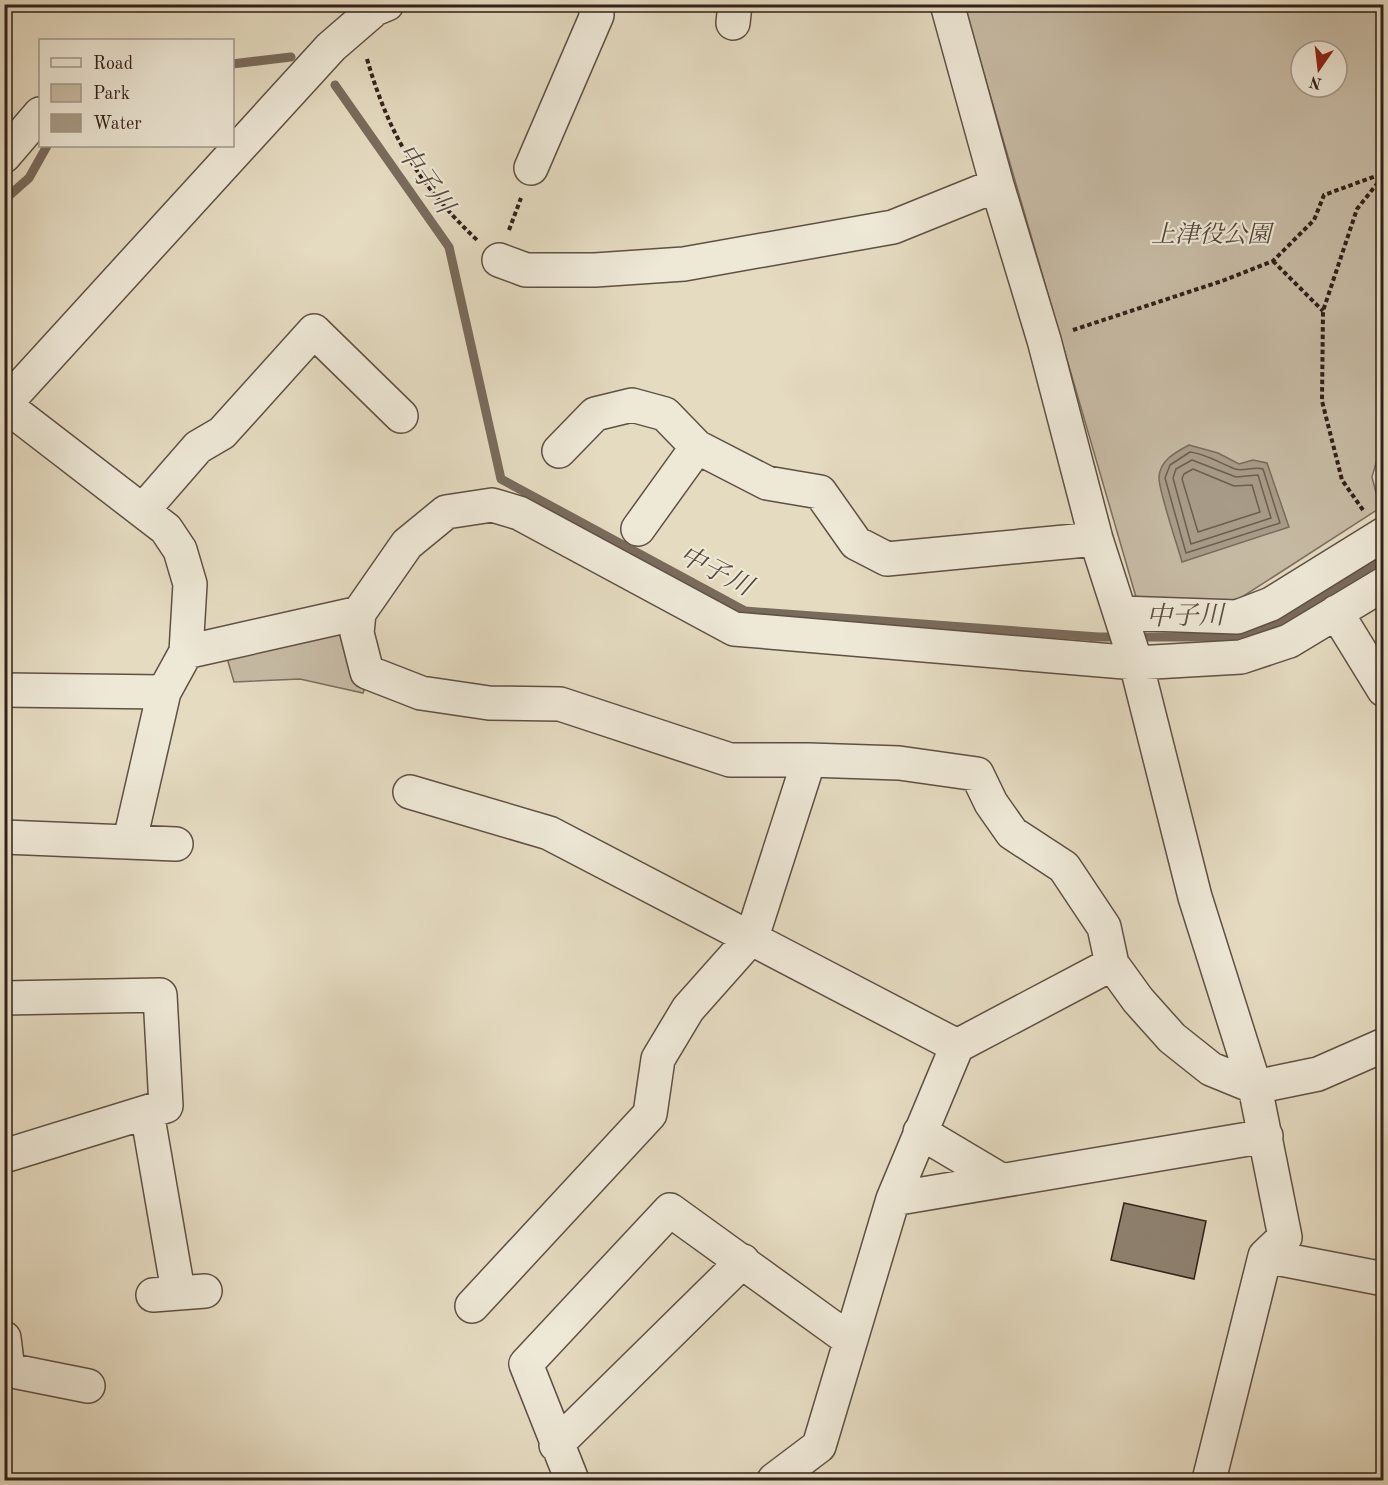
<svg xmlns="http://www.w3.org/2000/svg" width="1388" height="1485" viewBox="0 0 1388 1485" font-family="'Old Standard TT','Noto Serif JP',serif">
	<rect width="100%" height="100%" fill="#e5dbc1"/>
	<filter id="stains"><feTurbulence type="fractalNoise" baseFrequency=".00333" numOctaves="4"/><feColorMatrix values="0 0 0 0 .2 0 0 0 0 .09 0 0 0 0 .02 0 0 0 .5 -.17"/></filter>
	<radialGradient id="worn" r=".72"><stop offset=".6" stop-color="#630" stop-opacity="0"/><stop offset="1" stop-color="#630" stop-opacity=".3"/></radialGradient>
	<path fill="#c7bba5" stroke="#7c6e60" stroke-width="1.5" fill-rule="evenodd" d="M964,5H1383L1384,435L1372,477L1380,508L1239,599L1175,606L1136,597ZM1301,51H1337V87H1301Z
		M338,629L353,674L367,681L363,693L300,679L234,682L224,648Z"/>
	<path fill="#a89c88" stroke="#796b5c" stroke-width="1.5" d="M1189,445L1218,453L1239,464L1253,460L1267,463L1289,527L1182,562C1178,547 1158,489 1159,477C1160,460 1176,452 1189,445Z"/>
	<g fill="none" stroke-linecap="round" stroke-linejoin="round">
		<path stroke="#6d5e51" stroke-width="1.5" d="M1190,452C1207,454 1219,463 1235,469C1244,472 1253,466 1263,469L1280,523L1186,553L1165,478L1170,465Z
			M1192,460L1236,477L1258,475L1271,518L1191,544L1173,478L1176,469Z
			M1193,469L1234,486L1252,485L1260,512L1198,532L1182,479L1184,474Z"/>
		<path stroke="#796b5c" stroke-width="9" d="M232,64L291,57
			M335,85L449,247L501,479L745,611L1098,637H1227L1268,628L1384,558
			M4,200L29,178L47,146"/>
	</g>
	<path fill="#8f8271" stroke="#32211a" stroke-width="1.5" d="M1124,1203L1206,1221L1194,1279L1111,1260Z"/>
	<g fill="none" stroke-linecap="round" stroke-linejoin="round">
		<g stroke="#5f5044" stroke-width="36">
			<path id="minor" d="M947,4L997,185L1044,340L1096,539L1136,663L1195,897L1255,1087L1285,1237L1265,1256L1209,1480
				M733,23L735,4
				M4,156L40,114
				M531,168L597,15L594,4
				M499,260L526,270H595L684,264L893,227L997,185
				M4,405L331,47L375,9L387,4
				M5,405L166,529L180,550L190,584L186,652L164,692L130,840
				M559,451L595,414L632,405L665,414L697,447
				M144,509L198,447L222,433L314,331L401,416
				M638,529L697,447L767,483L820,492L856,543L887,559L1096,539
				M1336,612L1384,690
				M1121,613L1237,617L1271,604L1384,534
				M186,652L359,613
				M4,690L164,692
				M809,760H730L560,704L489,703L421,693L367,672L357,633L359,613L407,544L446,512L492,505L519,513L734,629L1136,663L1241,657L1289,641L1384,584
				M410,792L549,833L957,1046
				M4,837L176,844
				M4,998L160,995L166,1106L4,1156
				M147,1112L178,1291
				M920,1132L999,1179
				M893,1199L957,1046L1112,964L1138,1000L1172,1038L1211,1069L1255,1087L1318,1074L1384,1045
				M1265,1256L1384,1279
				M153,1295L205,1291
				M472,1306L650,1114L658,1059L688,1009L752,937L809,760L899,763L977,774L991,803L1012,833L1064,867L1104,927L1112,964
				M4,1338L8,1370L88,1386
				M556,1445L743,1261
				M572,1480L526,1364L670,1210L850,1340
				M774,1480L819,1446L893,1199L1266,1136"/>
		</g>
		<path stroke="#32211a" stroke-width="4" stroke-dasharray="4.5 3" stroke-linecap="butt" d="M367,59C389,135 419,185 477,240
			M509,230L521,198
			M1273,261L1323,311
			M1073,330L1222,281L1273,261L1314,220L1324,195L1384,173
			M1363,510L1342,480L1322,401L1323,311L1357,209L1384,175"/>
		<use href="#minor" stroke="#eee8d7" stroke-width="33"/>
	</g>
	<g text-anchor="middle" stroke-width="4.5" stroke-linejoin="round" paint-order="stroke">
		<g font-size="24" font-style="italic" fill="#57483d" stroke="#eee8d7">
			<text x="1211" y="242">上津役公園</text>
		</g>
		<g font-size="26" font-style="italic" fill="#5b4c40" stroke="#eee8d7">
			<text transform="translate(426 178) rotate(55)" y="9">中子川</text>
			<text transform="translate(716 570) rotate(27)" y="9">中子川</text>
			<text transform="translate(1185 615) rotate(-1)" y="9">中子川</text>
		</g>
	</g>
	<rect width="1388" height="1485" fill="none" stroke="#e5dbc1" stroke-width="24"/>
	<rect x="6" y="6" width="1376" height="1473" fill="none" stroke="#32211a" stroke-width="3"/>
	<rect x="12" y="12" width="1364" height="1461" fill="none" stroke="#32211a" stroke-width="1.5"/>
	<rect x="39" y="39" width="195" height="108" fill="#eee8d7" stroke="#a3988b" stroke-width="1.5"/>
	<rect x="51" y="58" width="30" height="9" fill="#eee8d7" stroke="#a3988b" stroke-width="1.5"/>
	<text x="93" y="69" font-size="18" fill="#32211a">Road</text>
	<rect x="51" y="84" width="30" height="18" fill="#c7bba5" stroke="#a3988b" stroke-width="1.5"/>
	<text x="93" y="99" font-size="18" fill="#32211a">Park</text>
	<rect x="51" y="114" width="30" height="18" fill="#a89c88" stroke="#a3988b" stroke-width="1.5"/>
	<text x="93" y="129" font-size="18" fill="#32211a">Water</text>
	<g transform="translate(1319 69) rotate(194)"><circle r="28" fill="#eee8d7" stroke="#a3988b" stroke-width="1.5"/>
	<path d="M0-4.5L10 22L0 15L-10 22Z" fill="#8f2418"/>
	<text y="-9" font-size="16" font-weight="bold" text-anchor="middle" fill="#32211a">N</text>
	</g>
	<rect width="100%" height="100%" filter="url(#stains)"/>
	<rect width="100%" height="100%" fill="url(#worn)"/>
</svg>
